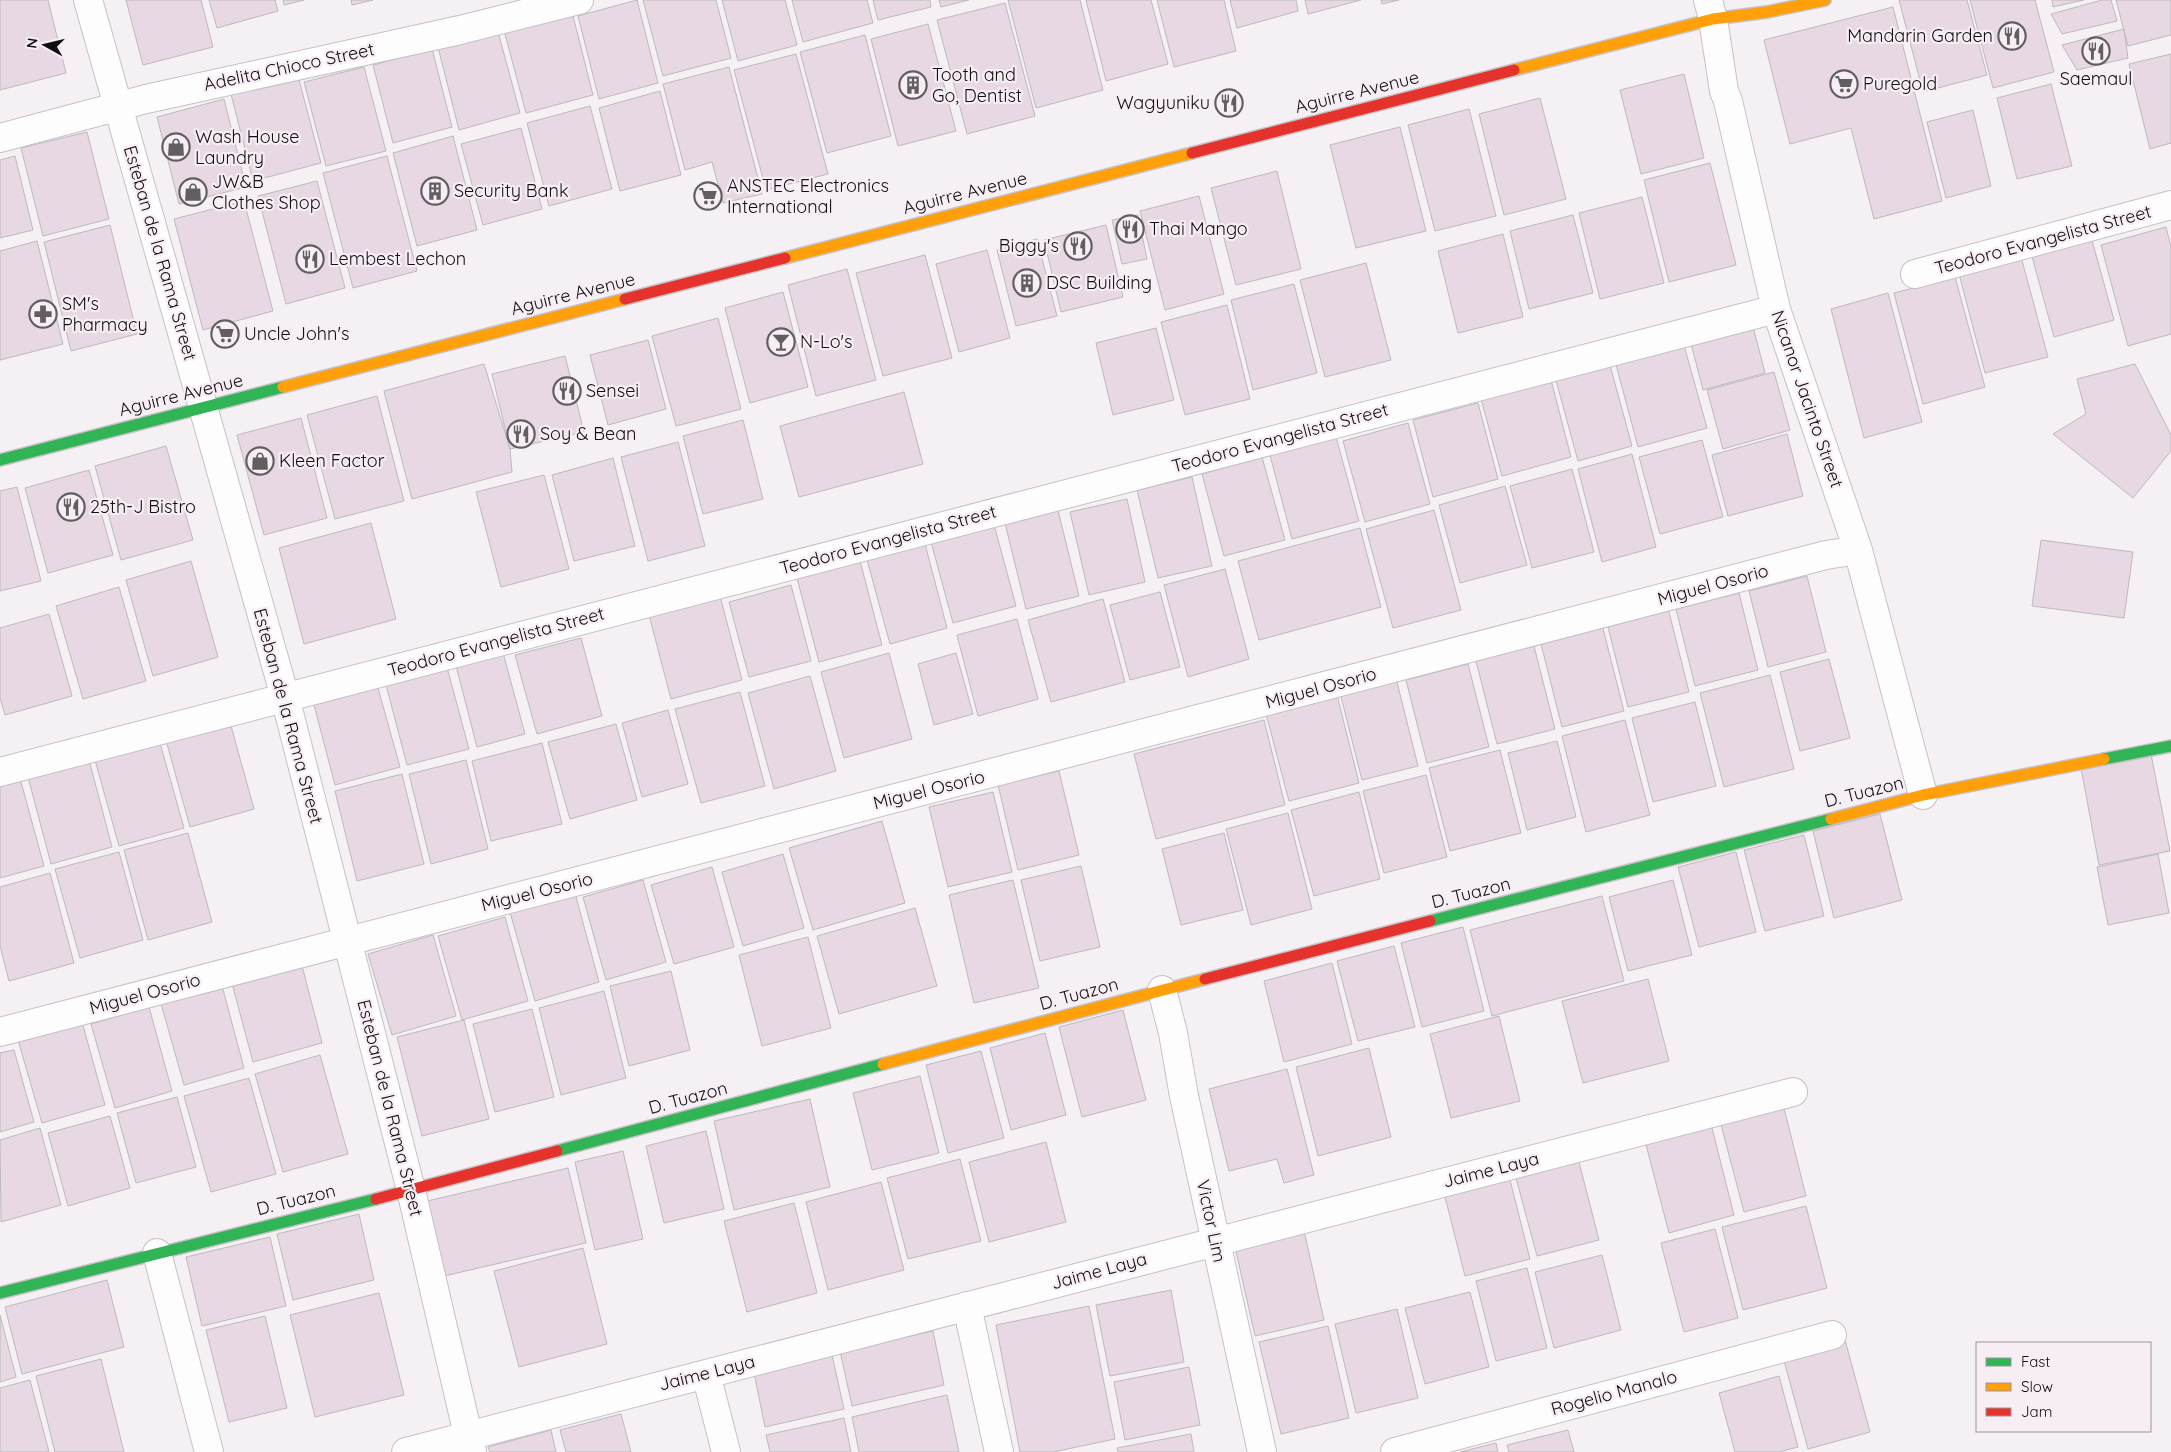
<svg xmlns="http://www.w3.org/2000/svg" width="2171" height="1452" viewBox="0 0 2171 1452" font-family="Quicksand,sans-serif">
	<rect width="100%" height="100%" fill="#f5f0f4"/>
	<path fill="#e7d8e3" stroke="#bdb9bc" d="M0,0H48L66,73L0,90Z
		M126,0H201L213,47L143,65Z
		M209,0H275L278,11L217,28Z
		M283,0H304L284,5Z
		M351,0H373L352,5Z
		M637,0L658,83L599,99L578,16Z
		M643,0H716L731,58L663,76Z
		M722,0H785L797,45L738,61Z
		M792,0H867L873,23L803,42Z
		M873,0H930L931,7L878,20Z
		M939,0H969L941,7Z
		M1008,0H1080L1103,90L1036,108Z
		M1086,0H1151L1168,64L1106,81Z
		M1157,0H1224L1236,51L1174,67Z
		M1230,0H1296L1298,11L1237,28Z
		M1305,0H1361L1308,14Z
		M1381,0H1399L1382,4Z
		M1899,0H1967L1987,75L1923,92Z
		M1970,0H2035L2054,72L1993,88Z
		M2052,0H2084L2053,7Z
		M2102,0H2111L2117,21L2062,34L2051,14Z
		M2116,0H2171V35L2128,46Z
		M1005,3L1035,116L967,134L937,20Z
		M1893,7L1942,201L1874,219L1851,128L1790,144L1764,40Z
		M572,12L593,95L526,113L504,30Z
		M928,24L956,131L898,146L871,39Z
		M497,28L520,113L459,130L437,43Z
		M2124,29L2128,58L2077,70L2062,45Z
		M865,35L891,136L827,153L800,52Z
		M432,49L452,127L393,143L373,65Z
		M796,54L828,174L766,190L734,70Z
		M2171,54V143L2150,149L2129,64Z
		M364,67L386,151L326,166L304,82Z
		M729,67L762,194L723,203L712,162L685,170L663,84Z
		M1684,74L1704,158L1641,174L1620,90Z
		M298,76L321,163L253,181L231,94Z
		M2051,84L2072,166L2017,179L1997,98Z
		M660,91L681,175L620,191L599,108Z
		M1540,98L1566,199L1504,215L1479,114Z
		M224,99L246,187L179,204L157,117Z
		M590,106L612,189L549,206L527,123Z
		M1469,109L1496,216L1435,231L1408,125Z
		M1973,110L1991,186L1946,198L1927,122Z
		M1400,127L1426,231L1356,248L1330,145Z
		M521,128L542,209L483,225L461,144Z
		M87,132L109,219L43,236L21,148Z
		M453,136L477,230L417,246L393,153Z
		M15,156L33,230L0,238V160Z
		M387,156L417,271L353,288L323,173Z
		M1710,163L1736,265L1669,282L1644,180Z
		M1277,171L1301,269L1236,285L1211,188Z
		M317,181L345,288L286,304L258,196Z
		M1199,196L1224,294L1165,310L1140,211Z
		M1642,197L1664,283L1600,299L1579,213Z
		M244,201L273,311L203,330L174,219Z
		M1138,215L1147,259L1122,264L1112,220Z
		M1573,215L1593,293L1529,309L1510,231Z
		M110,225L137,334L71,351L44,242Z
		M1106,225L1123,297L1061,312L1044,240Z
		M2166,227L2171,247V334L2128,346L2101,245Z
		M2090,233L2114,320L2054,337L2030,249Z
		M1503,234L1523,317L1458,333L1438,251Z
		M1037,239L1057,316L1016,326L997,250Z
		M37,241L63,344L0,360V251Z
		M987,250L1010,338L959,352L936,264Z
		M2020,253L2048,357L1985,373L1958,270Z
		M925,255L952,358L883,376L856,273Z
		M1366,263L1391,360L1325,377L1300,280Z
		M847,269L876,380L816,396L788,285Z
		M1955,277L1985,387L1923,404L1894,293Z
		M1294,284L1317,373L1253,390L1231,300Z
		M783,292L808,387L750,403L725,308Z
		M1888,293L1922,422L1864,438L1831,309Z
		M1227,305L1250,399L1185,415L1161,322Z
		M1750,315L1765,373L1703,390L1688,332Z
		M718,318L741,409L676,426L652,336Z
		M1156,328L1174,400L1113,415L1096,343Z
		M1682,338L1707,428L1638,447L1614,357Z
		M648,340L666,409L608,425L590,355Z
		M565,356L584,432L510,449L492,374Z
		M1608,358L1632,446L1578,461L1554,373Z
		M484,364L510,449L512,472L412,499L384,391Z
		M2135,364L2171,435V451L2133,498L2053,434L2086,414L2077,379Z
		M1774,372L1790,430L1723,449L1707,390Z
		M1551,380L1571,457L1502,476L1481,399Z
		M904,392L923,464L799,497L780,426Z
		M377,396L404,501L335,519L307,415Z
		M1478,403L1498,479L1433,497L1413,420Z
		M301,418L327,518L264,535L237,435Z
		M743,420L763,499L703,514L683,436Z
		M1408,423L1430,504L1365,522L1343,441Z
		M1787,434L1803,496L1728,516L1712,455Z
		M1336,437L1359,521L1292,539L1270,455Z
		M1702,440L1723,517L1660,534L1639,457Z
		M678,442L705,546L648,561L621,457Z
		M166,446L193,540L121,560L95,466Z
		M1632,454L1656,547L1602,562L1578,469Z
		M1262,457L1285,540L1224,556L1202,474Z
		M613,458L635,546L574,561L552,475Z
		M1572,469L1594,552L1532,568L1510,486Z
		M89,470L113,555L48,573L25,488Z
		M544,475L569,569L501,587L476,492Z
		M1192,477L1212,566L1158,578L1137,490Z
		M1505,486L1527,565L1460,583L1439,505Z
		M17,487L41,581L0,591V491Z
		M1127,499L1145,582L1089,595L1070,512Z
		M1058,510L1079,596L1026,609L1005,523Z
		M1434,510L1461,610L1393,628L1366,529Z
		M993,521L1016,606L953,623L930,538Z
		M371,523L396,619L304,644L279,548Z
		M1360,528L1381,607L1259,640L1238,561Z
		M924,540L947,628L890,644L866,556Z
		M2041,540L2133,552L2124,618L2032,606Z
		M191,561L218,657L153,676L126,580Z
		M860,561L882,645L819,662L797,578Z
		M1225,569L1249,659L1188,677L1164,585Z
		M1807,576L1826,652L1768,667L1749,591Z
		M791,585L811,661L749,677L729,602Z
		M119,587L146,681L83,699L56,606Z
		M1160,592L1180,667L1130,680L1110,605Z
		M1739,593L1758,670L1695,686L1676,609Z
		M720,596L742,680L671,699L649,615Z
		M1103,599L1125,682L1051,702L1028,620Z
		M1668,608L1689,692L1628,707L1607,623Z
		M49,614L72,696L5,715L0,698V628Z
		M1017,619L1038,699L978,716L957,635Z
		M1602,625L1624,711L1562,727L1540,640Z
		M581,638L602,716L537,734L515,655Z
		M1534,646L1555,729L1497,744L1476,661Z
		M502,649L525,734L477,747L455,662Z
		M889,653L912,739L844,758L821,672Z
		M956,653L973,714L934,725L918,664Z
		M1829,659L1850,738L1800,751L1780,672Z
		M445,660L469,749L407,765L384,677Z
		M1468,664L1489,747L1427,763L1406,680Z
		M1770,675L1794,769L1724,787L1700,693Z
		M810,676L836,771L774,789L748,693Z
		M1396,678L1418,766L1362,780L1340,693Z
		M378,688L400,767L335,785L314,705Z
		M740,692L765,786L701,803L675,709Z
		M1337,695L1359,783L1289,801L1266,714Z
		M1695,702L1716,786L1653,802L1632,718Z
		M668,710L688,784L642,797L622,723Z
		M228,715L254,809L190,827L164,733Z
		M1264,720L1285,805L1156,839L1134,754Z
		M1625,720L1650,815L1586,832L1562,736Z
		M616,724L637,800L570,819L548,742Z
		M1557,741L1576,817L1527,830L1508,753Z
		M160,743L184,828L119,846L95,760Z
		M542,743L562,824L491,841L472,761Z
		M1500,750L1521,833L1450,851L1429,768Z
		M2151,754L2170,851L2099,865L2081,768Z
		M89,760L112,847L51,864L28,777Z
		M466,760L488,849L431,864L409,774Z
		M18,771L44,866L0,878V776Z
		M1059,771L1079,855L1018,870L998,785Z
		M402,774L424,864L357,881L335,791Z
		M1426,775L1447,857L1384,873L1363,791Z
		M993,792L1012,872L948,887L929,807Z
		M1359,792L1380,879L1314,896L1291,810Z
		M1288,813L1312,909L1251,925L1226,829Z
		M1880,814L1902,900L1834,918L1813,831Z
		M882,821L905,903L813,930L789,848Z
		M188,833L212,922L148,940L124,850Z
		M1224,833L1243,910L1181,925L1162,849Z
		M1804,835L1824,916L1765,931L1744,850Z
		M119,852L143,940L80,958L55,869Z
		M1736,852L1756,932L1699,947L1678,867Z
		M783,854L804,928L743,946L722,872Z
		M2158,854L2169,913L2108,925L2097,867Z
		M1081,866L1100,947L1040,961L1021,880Z
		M712,867L734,947L674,964L651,885Z
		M50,873L74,963L9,981L0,946V887Z
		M643,880L666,962L606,980L583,897Z
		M1013,880L1039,988L974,1003L949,895Z
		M1673,880L1692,955L1628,971L1609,897Z
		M575,893L599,982L535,1001L510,912Z
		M1602,896L1624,981L1492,1016L1470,930Z
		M915,908L937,986L839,1014L817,936Z
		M505,917L528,1001L462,1020L438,936Z
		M1463,927L1484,1011L1422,1027L1401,943Z
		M433,935L456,1016L392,1035L368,954Z
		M808,937L831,1028L762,1046L739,955Z
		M1394,946L1415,1027L1358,1041L1337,961Z
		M300,958L322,1043L253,1062L230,976Z
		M1332,963L1352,1044L1284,1062L1264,981Z
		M671,971L690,1050L629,1066L610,986Z
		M1648,979L1669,1061L1583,1083L1562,1001Z
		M221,982L244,1068L184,1085L160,1000Z
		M604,991L626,1078L561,1095L539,1008Z
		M149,1007L172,1091L115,1108L91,1024Z
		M532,1009L554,1097L495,1112L473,1024Z
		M1123,1010L1146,1100L1082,1117L1059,1027Z
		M1499,1016L1520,1101L1451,1118L1430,1034Z
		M464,1020L489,1119L422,1136L397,1037Z
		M82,1022L105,1105L42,1123L18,1040Z
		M1045,1033L1066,1115L1011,1130L990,1048Z
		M1369,1048L1391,1137L1318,1156L1296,1067Z
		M14,1050L34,1122L0,1132V1053Z
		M981,1051L1004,1138L948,1153L926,1065Z
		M320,1055L348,1154L283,1172L255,1074Z
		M1287,1069L1314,1175L1284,1183L1277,1159L1229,1171L1209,1089Z
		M920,1076L939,1153L872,1170L853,1093Z
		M249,1078L276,1174L211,1192L184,1096Z
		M177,1097L196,1167L136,1183L117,1113Z
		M810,1099L830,1187L734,1210L714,1121Z
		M1782,1100L1806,1196L1744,1212L1719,1117Z
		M110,1116L130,1188L68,1206L48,1133Z
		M1710,1120L1734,1215L1669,1233L1644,1137Z
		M40,1128L61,1205L1,1222L0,1140Z
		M706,1131L724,1209L664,1223L646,1146Z
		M1046,1142L1066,1222L989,1242L969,1162Z
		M623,1151L643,1239L595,1250L575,1162Z
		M960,1159L981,1241L908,1259L887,1178Z
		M1579,1162L1599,1240L1537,1256L1516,1178Z
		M568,1168L586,1243L440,1277L423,1202Z
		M1509,1176L1530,1259L1465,1276L1444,1193Z
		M881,1182L904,1270L828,1290L806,1202Z
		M794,1203L817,1293L747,1312L724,1221Z
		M1806,1206L1827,1288L1743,1310L1722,1227Z
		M359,1214L374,1280L293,1300L277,1234Z
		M1715,1229L1738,1318L1684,1332L1661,1243Z
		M1304,1231L1324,1320L1255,1336L1235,1247Z
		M270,1237L286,1306L202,1326L186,1257Z
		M583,1248L607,1344L519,1367L494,1271Z
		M1602,1255L1621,1330L1554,1348L1535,1272Z
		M1527,1268L1547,1348L1496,1361L1476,1281Z
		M107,1280L124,1347L22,1374L5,1307Z
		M1171,1290L1184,1362L1110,1376L1096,1305Z
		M1470,1292L1489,1367L1425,1384L1405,1308Z
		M379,1293L404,1395L315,1417L290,1315Z
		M1089,1306L1115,1439L1053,1452H1020L996,1325Z
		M1397,1309L1418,1398L1356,1413L1335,1324Z
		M0,1315L16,1377L0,1382Z
		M265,1316L287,1408L229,1422L206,1330Z
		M1328,1326L1349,1418L1281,1434L1259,1342Z
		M933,1331L944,1385L852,1406L840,1351Z
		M1845,1340L1870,1432L1808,1449L1783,1357Z
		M832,1355L844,1409L765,1427L754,1373Z
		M101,1359L124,1452H55L36,1376Z
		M1189,1367L1200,1425L1125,1440L1114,1382Z
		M1779,1376L1798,1447L1779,1452H1735L1719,1393Z
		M30,1380L49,1452H0V1388Z
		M947,1395L959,1452H859L852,1417Z
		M621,1414L631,1452H566L560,1430Z
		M844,1418L851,1452H770L766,1435Z
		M551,1430L556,1452H490L488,1447Z
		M1568,1430L1574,1452H1509L1507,1445Z
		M1191,1434L1194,1452H1118L1117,1448Z
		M1496,1443L1498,1452H1460Z"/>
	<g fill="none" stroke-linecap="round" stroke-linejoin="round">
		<g stroke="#c5c1c4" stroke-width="30">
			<path id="street" d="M88,0L285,697L411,1190L472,1452
				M1708,0L1713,19L1724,91L1728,101L1776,309L1858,550L1923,795
				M0,138L146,99L460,30L579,0
				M1915,274L2171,205
				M0,772L1776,309
				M1162,990L1173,1033L1184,1096L1262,1452
				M0,1032L1826,555L1858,550
				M157,1253L209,1452
				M967,1306L999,1452
				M706,1374L726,1452
				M406,1452L1793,1092
				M1395,1452L1832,1335"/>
		</g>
		<g stroke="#c5c1c4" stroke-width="14">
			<path id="fast" d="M0,460L283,387
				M2104,759L2171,746
				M1430,921L1831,819
				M557,1151L883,1064
				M0,1293L376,1199"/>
		</g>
		<g stroke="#c5c1c4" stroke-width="14">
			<path id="slow" d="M1514,70L1713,19L1767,12L1825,0
				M785,258L1192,153
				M283,387L625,299
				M1831,819L1923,795L2104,759
				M883,1064L1205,979"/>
		</g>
		<g stroke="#c5c1c4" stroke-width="14">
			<path id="jam" d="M1192,153L1514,70
				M625,299L785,258
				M1205,979L1430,921
				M376,1199L557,1151"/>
		</g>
		<use href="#street" stroke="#fefdfd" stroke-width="28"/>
		<use href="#fast" stroke="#30b455" stroke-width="11"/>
		<use href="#slow" stroke="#ff9f0a" stroke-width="11"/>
		<use href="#jam" stroke="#e5322d" stroke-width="11"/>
	</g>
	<defs>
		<g id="restaurant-ring" transform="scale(1.4375)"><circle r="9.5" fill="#f7eef5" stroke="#615e60" stroke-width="1.5"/><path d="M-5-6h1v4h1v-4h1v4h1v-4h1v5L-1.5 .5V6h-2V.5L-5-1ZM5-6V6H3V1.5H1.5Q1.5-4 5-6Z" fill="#615e60"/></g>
		<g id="supermarket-ring" transform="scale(1.4375)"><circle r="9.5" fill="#f7eef5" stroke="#615e60" stroke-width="1.5"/><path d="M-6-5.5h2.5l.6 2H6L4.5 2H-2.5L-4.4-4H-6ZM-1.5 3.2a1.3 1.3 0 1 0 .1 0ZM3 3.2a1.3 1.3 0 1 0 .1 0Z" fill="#615e60"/></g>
		<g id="building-ring" transform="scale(1.4375)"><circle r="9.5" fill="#f7eef5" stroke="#615e60" stroke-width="1.5"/><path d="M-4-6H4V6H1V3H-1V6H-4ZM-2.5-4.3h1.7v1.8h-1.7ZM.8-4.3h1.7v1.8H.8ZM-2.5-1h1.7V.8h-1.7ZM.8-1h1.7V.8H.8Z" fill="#615e60"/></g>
		<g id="shop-ring" transform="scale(1.4375)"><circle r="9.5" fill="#f7eef5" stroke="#615e60" stroke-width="1.5"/><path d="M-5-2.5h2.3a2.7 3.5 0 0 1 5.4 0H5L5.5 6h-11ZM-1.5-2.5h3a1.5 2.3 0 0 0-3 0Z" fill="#615e60"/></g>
		<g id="pharmacy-ring" transform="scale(1.4375)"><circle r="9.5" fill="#f7eef5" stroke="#615e60" stroke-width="1.5"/><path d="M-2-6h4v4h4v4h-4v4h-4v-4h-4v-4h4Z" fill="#615e60"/></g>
		<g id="bar-ring" transform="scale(1.4375)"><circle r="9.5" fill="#f7eef5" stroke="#615e60" stroke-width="1.5"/><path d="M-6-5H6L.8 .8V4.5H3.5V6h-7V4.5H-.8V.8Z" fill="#615e60"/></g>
	</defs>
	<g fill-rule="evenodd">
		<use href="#restaurant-ring" x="2012" y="36"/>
		<use href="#restaurant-ring" x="2096" y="51"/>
		<use href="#supermarket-ring" x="1844" y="84"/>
		<use href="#building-ring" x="913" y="85"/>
		<use href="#restaurant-ring" x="1229" y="103"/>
		<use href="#shop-ring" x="176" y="147"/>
		<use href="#building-ring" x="435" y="191"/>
		<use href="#shop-ring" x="193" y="192"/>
		<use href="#supermarket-ring" x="708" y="196"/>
		<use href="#restaurant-ring" x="1130" y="229"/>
		<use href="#restaurant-ring" x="1078" y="246"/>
		<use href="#restaurant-ring" x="310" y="259"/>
		<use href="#building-ring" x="1027" y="283"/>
		<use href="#pharmacy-ring" x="43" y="314"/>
		<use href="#supermarket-ring" x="225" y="334"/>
		<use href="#bar-ring" x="781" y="342"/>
		<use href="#restaurant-ring" x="567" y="391"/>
		<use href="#restaurant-ring" x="521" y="434"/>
		<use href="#shop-ring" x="260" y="461"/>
		<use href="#restaurant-ring" x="71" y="507"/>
	</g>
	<g text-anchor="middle" stroke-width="4.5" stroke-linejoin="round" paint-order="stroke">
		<g font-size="18" fill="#120f11" stroke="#f7eef5" text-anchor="start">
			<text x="1993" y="42" text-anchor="end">Mandarin Garden</text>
			<text x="932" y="81">Tooth and<tspan x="932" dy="21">Go, Dentist</tspan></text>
			<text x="2096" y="85" text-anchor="middle">Saemaul</text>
			<text x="1863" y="90">Puregold</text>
			<text x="1210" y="109" text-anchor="end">Wagyuniku</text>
			<text x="195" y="143">Wash House<tspan x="195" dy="21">Laundry</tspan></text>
			<text x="212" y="188">JW&amp;B<tspan x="212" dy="21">Clothes Shop</tspan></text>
			<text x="727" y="192">ANSTEC Electronics<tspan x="727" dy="21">International</tspan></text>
			<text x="454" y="197">Security Bank</text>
			<text x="1149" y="235">Thai Mango</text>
			<text x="1059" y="252" text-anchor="end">Biggy's</text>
			<text x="329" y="265">Lembest Lechon</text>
			<text x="1046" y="289">DSC Building</text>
			<text x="62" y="310">SM's<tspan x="62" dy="21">Pharmacy</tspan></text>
			<text x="244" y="340">Uncle John's</text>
			<text x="800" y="348">N-Lo's</text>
			<text x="586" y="397">Sensei</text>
			<text x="540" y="440">Soy &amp; Bean</text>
			<text x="279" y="467">Kleen Factor</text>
			<text x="90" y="513">25th-J Bistro</text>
		</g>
		<g font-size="18" fill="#120f11" stroke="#f7eef5">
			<text transform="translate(289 67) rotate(-12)" y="6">Adelita Chioco Street</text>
			<text transform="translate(1357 92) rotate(-14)" y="6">Aguirre Avenue</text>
			<text transform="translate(965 193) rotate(-14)" y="6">Aguirre Avenue</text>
			<text transform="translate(2043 240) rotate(-15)" y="6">Teodoro Evangelista Street</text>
			<text transform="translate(160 253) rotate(74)" y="6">Esteban de la Rama Street</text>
			<text transform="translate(573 294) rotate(-14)" y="6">Aguirre Avenue</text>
			<text transform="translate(181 395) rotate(-14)" y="6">Aguirre Avenue</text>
			<text transform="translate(1807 399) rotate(71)" y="6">Nicanor Jacinto Street</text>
			<text transform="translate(1280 438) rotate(-15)" y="6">Teodoro Evangelista Street</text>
			<text transform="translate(888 540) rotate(-15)" y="6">Teodoro Evangelista Street</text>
			<text transform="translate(1713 585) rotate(-15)" y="6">Miguel Osorio</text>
			<text transform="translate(496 642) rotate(-15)" y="6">Teodoro Evangelista Street</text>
			<text transform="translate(1321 688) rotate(-15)" y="6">Miguel Osorio</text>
			<text transform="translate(288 716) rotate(75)" y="6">Esteban de la Rama Street</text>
			<text transform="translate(929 790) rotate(-14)" y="6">Miguel Osorio</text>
			<text transform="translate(1864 792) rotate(-14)" y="6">D. Tuazon</text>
			<text transform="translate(537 892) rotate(-14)" y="6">Miguel Osorio</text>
			<text transform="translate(1471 893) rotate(-14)" y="6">D. Tuazon</text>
			<text transform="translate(145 994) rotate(-15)" y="6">Miguel Osorio</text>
			<text transform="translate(1079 994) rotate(-15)" y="6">D. Tuazon</text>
			<text transform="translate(688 1098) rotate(-15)" y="6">D. Tuazon</text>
			<text transform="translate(390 1108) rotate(76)" y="6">Esteban de la Rama Street</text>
			<text transform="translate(1491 1170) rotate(-14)" y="6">Jaime Laya</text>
			<text transform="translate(296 1200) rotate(-14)" y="6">D. Tuazon</text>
			<text transform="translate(1211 1221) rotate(78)" y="6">Victor Lim</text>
			<text transform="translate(1099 1271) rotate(-15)" y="6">Jaime Laya</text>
			<text transform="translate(707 1373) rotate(-14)" y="6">Jaime Laya</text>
			<text transform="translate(1614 1393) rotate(-15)" y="6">Rogelio Manalo</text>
		</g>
	</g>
	<rect x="1976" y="1342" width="175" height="90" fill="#f7eef5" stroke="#9b959a"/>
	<rect x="1986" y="1358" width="25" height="8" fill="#30b455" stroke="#9b959a"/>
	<text x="2021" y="1367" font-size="15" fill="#120f11">Fast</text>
	<rect x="1986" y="1383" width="25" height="8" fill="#ff9f0a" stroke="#9b959a"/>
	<text x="2021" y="1392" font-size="15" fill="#120f11">Slow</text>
	<rect x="1986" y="1408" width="25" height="8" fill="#e5322d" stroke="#9b959a"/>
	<text x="2021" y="1417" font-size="15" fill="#120f11">Jam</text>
	<g transform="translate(45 45) rotate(278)" stroke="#f7eef5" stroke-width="4" paint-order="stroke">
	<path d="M0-4L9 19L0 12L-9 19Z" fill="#120f11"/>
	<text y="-8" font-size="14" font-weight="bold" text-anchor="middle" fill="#120f11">N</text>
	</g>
</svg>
